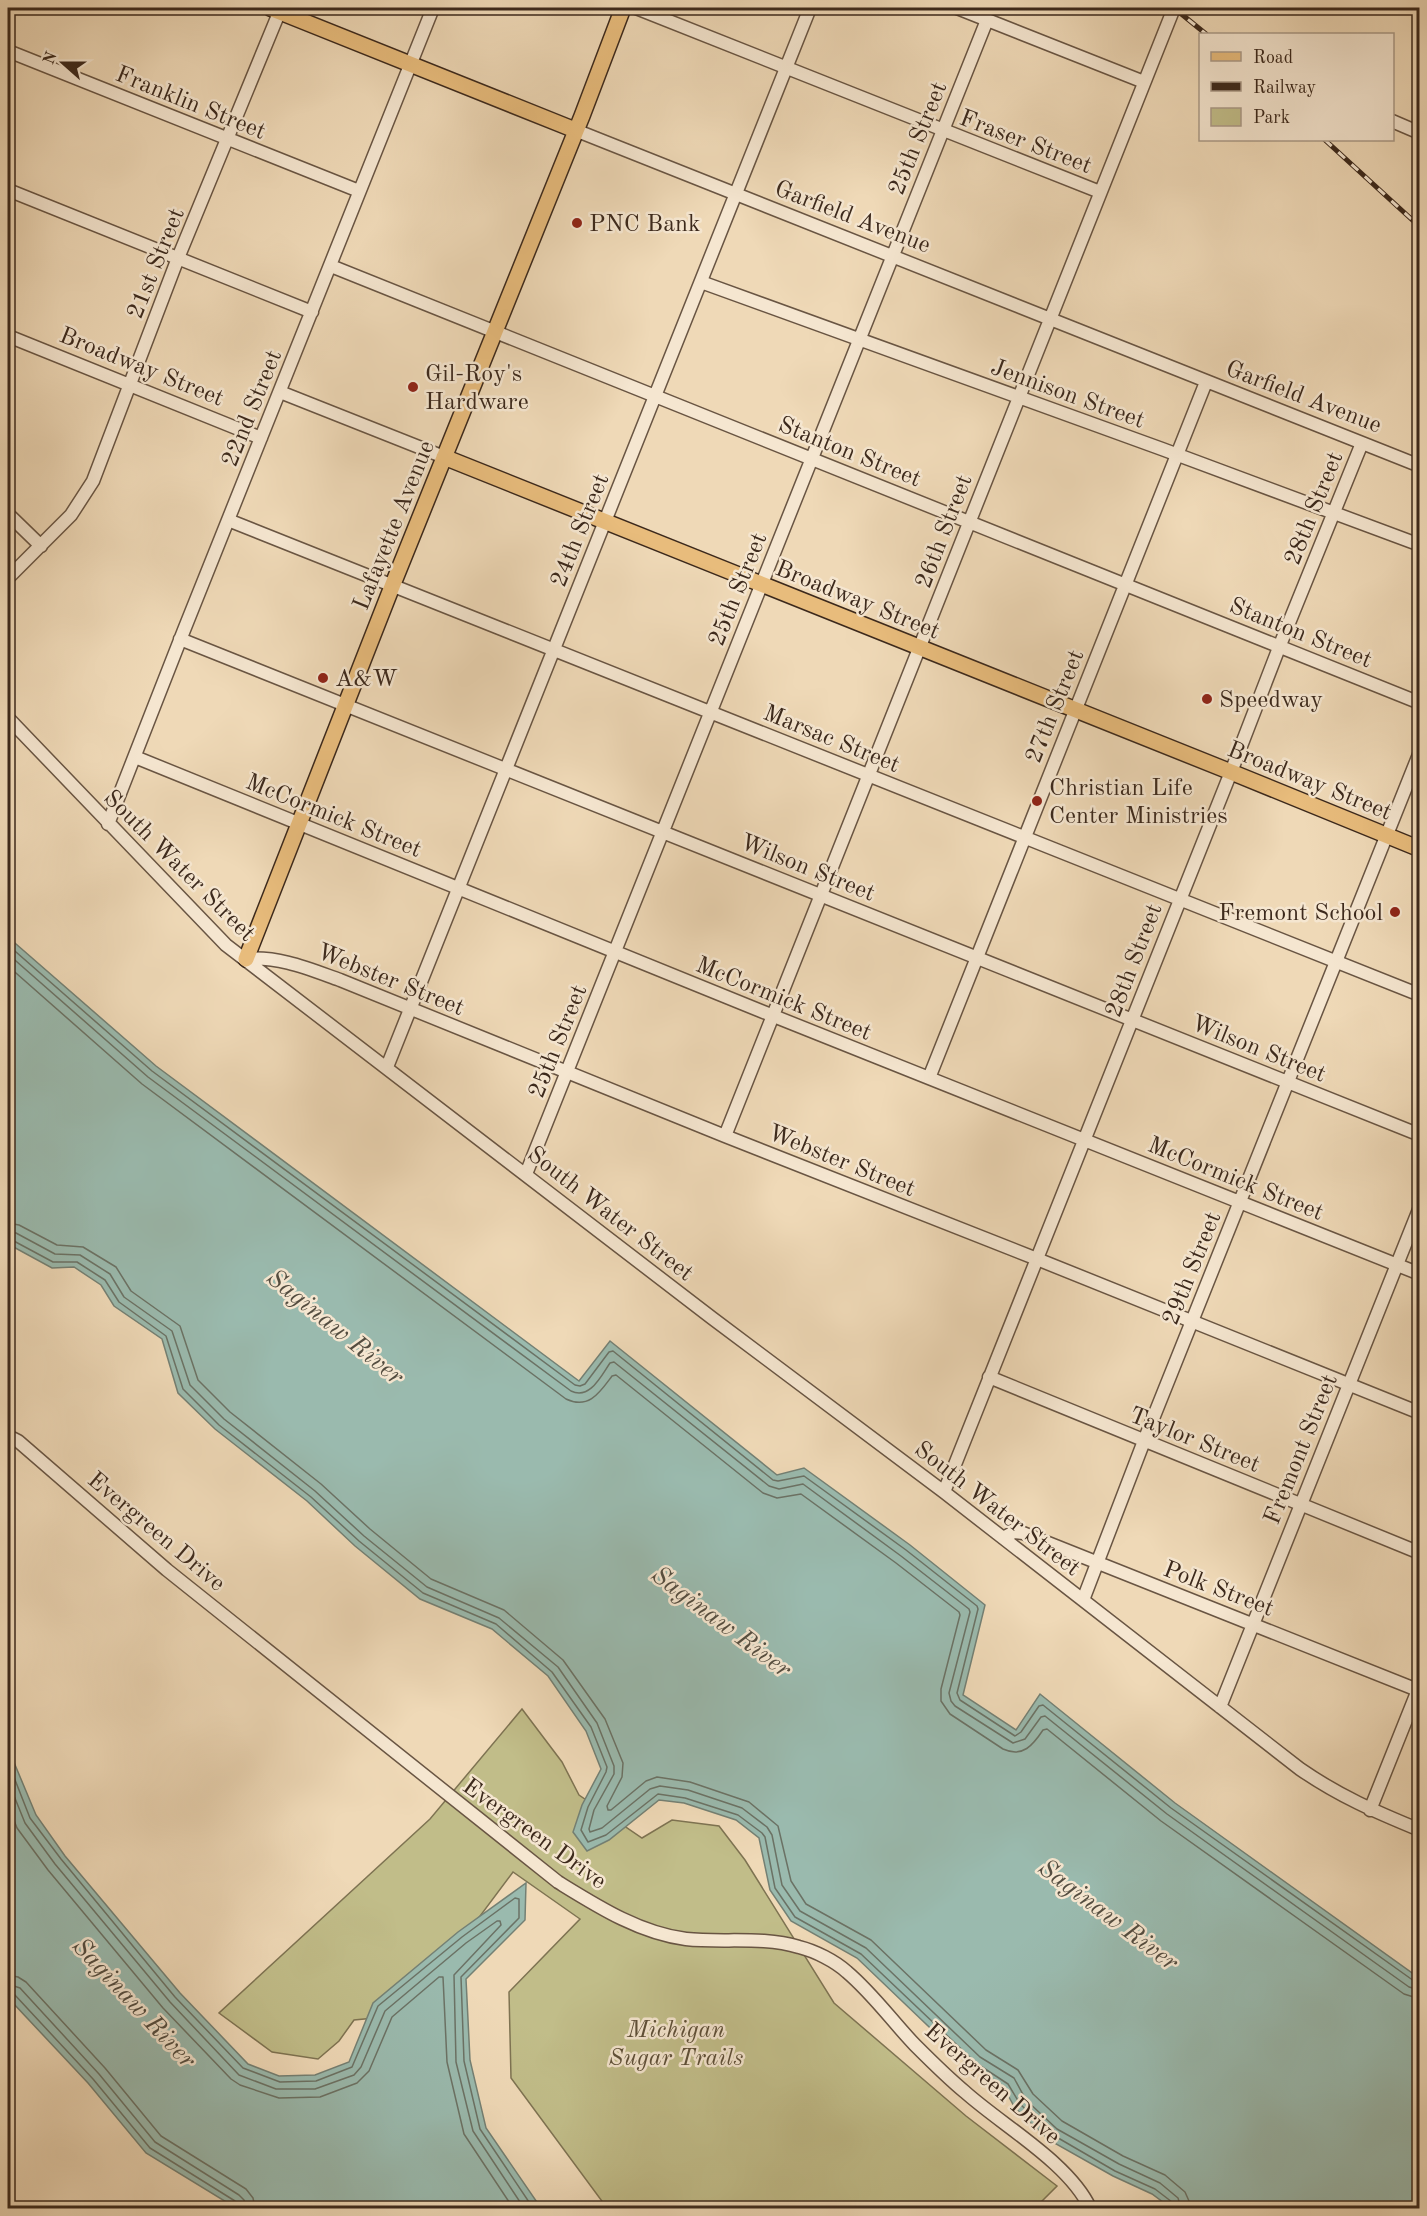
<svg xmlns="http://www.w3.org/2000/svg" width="1427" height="2216" viewBox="0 0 1427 2216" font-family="'Old Standard TT',serif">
	<rect width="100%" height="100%" fill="#efd9b7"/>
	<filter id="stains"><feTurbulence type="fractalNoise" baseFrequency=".00333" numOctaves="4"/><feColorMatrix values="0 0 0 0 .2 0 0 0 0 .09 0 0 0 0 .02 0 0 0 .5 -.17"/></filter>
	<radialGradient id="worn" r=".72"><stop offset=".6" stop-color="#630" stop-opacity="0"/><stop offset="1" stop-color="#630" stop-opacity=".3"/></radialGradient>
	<path fill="#c1bd89" stroke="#7e7352" stroke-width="1.5" d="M522,1709L562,1762L579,1795L642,1838L672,1820L719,1826L745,1860L834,2003L966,2116L1057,2186L1035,2208H607L511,2078L509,1992L580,1919L513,1872L406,2015L354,2020L339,2041L318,2059L272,2052L219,2013L430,1819Z"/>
	<path fill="#9abaae" stroke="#748074" stroke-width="1.5" d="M8,937L156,1066L579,1381L610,1341L777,1475L804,1468L910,1545L985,1605L963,1695L1016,1730L1040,1694L1175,1803L1419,1978V2208H1171L1152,2194L1113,2176L1049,2140L1015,2108L1004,2088L972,2068L857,1958L791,1921L770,1890L759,1838L736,1820L684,1803L659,1800L609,1840L587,1851L573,1832L582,1805L601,1769L586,1731L548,1676L492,1629L420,1599L355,1546L307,1501L215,1429L178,1393L162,1339L114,1306L101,1285L74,1267L52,1268L8,1244Z
		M8,1748L36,1815L65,1856L180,1993L248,2064L279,2076L315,2075L349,2062L373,2003L458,1932L526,1883L525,1920L466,1979L470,2060L486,2128L541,2208H236L146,2153L88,2083L13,2003L8,1993Z"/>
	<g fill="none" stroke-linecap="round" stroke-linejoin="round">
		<path stroke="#6b7265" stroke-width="1.5" d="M8,945L152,1071L575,1385L580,1386L585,1384L609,1352L613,1351L773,1480L778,1481L804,1476L906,1550L977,1606L978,1609L957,1693L960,1700L1015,1736L1021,1732L1039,1706L1043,1705L1171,1808L1414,1981L1420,1982
			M8,954L148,1077L571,1391C590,1400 601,1376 610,1363L614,1362L769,1486L779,1489L803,1484L901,1556L969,1609L970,1612L949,1693L951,1701L955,1706L1013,1743L1025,1739L1041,1717L1045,1716L1167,1814L1409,1987L1420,1990
			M8,966L142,1084L566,1399C589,1410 600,1392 612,1376L616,1375L763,1493L777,1498L801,1494L896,1563L959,1612L960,1615L941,1689V1701L950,1714L1003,1749C1023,1758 1033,1745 1043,1730L1047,1729L1161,1821L1404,1994L1420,1999
			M8,1223L19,1225L57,1245L83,1247L116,1267L131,1291L180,1326L198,1380L230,1412L321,1484L370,1529L431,1579L504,1610L563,1660L605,1719L623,1763L622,1777L607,1806L608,1810H611L646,1781L657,1777L690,1782L749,1802L778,1826L791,1881L806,1904L871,1940L986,2050L1018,2070L1033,2094L1062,2121L1123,2156L1165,2175L1185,2192L1189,2201L1190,2208
			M8,1232L16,1233L55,1254L80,1255L110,1274L124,1297L172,1331L190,1385L224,1419L315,1491L364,1536L427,1587L499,1618L558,1667L597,1723L614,1766V1774L594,1810L589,1829L590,1832L602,1828L650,1789L660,1786L688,1790L742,1808L767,1827L772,1835L782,1885L800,1911L866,1948L980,2057L1014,2078L1026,2100L1057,2129L1119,2164L1160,2183L1178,2198L1181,2208
			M8,1239L12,1240L53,1262H77L105,1280L119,1302L166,1336L183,1389L219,1425L311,1497L359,1541L423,1593L496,1624L552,1672L591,1727L607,1767L606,1772L588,1807L581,1830L588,1842L606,1835L658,1794L685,1798L738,1815L762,1833L765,1837L775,1888L795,1917L861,1954L976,2063L1008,2084L1020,2104L1053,2135L1115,2171L1155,2189L1172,2202L1174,2208
			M8,1762L30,1818L61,1859L175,1997L243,2068L280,2082L316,2081L352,2067L378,2006L462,1937L515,1898L519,1899V1918L461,1977L464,2061L480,2129L533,2208
			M8,1781L25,1823L55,1864L170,2002L239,2075L276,2089H315L354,2075L361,2067L385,2011L466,1943L497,1921H500L501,1925L454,1975L456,2062L473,2131L524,2208
			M8,1805L17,1828L48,1870L163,2008L231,2079L240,2085L279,2098L320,2097L357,2083L369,2071L392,2017L439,1977H443L447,2062L464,2134L513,2208
			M8,1975L18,1977L26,1982L105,2068L161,2136L246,2189L253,2198L255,2208
			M8,1984L20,1988L99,2074L155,2142L239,2195L244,2200L246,2208
			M8,1991L14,1994L93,2079L150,2148L235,2201L238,2208"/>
		<g stroke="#695543" stroke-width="15">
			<path id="minor" d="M636,8L1100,192
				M957,8L1144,82
				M8,51L359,191
				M1392,121L1420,133
				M575,130L1420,466
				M8,190L312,312
				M331,266L1420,703
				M701,282L1162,449L1420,545
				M8,336L261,438
				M280,392L444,457
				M8,514L41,546
				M228,520L1420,995
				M8,578L71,515L93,481L178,258L281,8
				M180,639L1420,1135
				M8,718L226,945L712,1318L944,1492L1300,1769C1339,1796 1376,1812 1420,1830
				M135,757L761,1011L1420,1274
				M108,824L184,630L433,8
				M246,959C279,956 309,969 340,980L725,1136L1037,1259L1420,1413
				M387,1067L810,8
				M929,1078L1206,382
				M725,1136L1174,8
				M526,1174L987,20
				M989,1377L1420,1553
				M8,1436L18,1441L167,1570L558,1882C597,1906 639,1933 686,1939C723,1943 762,1936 799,1947C815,1951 835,1961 847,1972C873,1994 892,2021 915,2045C931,2061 948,2078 965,2092C1003,2126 1069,2163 1090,2208
				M944,1492L1231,772L1280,645L1362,443
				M1003,1538L1014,1532L1023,1533L1420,1691
				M1083,1600L1144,1441L1420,752
				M1220,1707L1420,1207
				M1370,1810L1420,1685"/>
		</g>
		<g stroke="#3c291c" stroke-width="18">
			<path id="major" d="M270,8L575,130
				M444,457L1231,772L1420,849
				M246,959L393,584L582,116L623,8"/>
		</g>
		<use href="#minor" stroke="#f5e6d0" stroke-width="12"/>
		<use href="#major" stroke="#e8bc7c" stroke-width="15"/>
		<g stroke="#3c291c" stroke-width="5">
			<path id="rail" d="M1174,8L1206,34
				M1325,140L1420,227"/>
		</g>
		<use href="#rail" stroke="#f5e6d0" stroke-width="3" stroke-dasharray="9" stroke-linecap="butt"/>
	</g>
	<g fill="#8f2418" stroke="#f5e6d0" stroke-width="2">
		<circle cx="577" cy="223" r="6"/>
		<circle cx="413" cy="387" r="6"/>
		<circle cx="323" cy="678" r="6"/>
		<circle cx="1207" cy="699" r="6"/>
		<circle cx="1037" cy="801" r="6"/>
		<circle cx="1395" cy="912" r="6"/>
	</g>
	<g text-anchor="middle" stroke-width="5" stroke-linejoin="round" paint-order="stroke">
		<g font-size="24" fill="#3c291c" stroke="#f5e6d0">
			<text transform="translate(191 102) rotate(22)" y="8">Franklin Street</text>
			<text transform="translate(917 138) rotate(-68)" y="8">25th Street</text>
			<text transform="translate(1026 141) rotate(21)" y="8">Fraser Street</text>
			<text transform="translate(853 216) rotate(21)" y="8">Garfield Avenue</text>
			<text transform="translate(155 263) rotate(-68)" y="8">21st Street</text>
			<text transform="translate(142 366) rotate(22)" y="8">Broadway Street</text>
			<text transform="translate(1068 393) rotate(20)" y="8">Jennison Street</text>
			<text transform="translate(1304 396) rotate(21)" y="8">Garfield Avenue</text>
			<text transform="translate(251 408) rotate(-68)" y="8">22nd Street</text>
			<text transform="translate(850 451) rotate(22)" y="8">Stanton Street</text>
			<text transform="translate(1313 508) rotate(-68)" y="8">28th Street</text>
			<text transform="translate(393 525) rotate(-68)" y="8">Lafayette Avenue</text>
			<text transform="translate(579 530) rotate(-68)" y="8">24th Street</text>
			<text transform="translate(943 531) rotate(-69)" y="8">26th Street</text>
			<text transform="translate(737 589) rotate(-68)" y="8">25th Street</text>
			<text transform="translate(858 599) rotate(22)" y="8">Broadway Street</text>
			<text transform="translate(1301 632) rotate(22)" y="8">Stanton Street</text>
			<text transform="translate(1054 706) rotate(-68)" y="8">27th Street</text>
			<text transform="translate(832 738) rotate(22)" y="8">Marsac Street</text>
			<text transform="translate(1310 780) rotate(22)" y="8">Broadway Street</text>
			<text transform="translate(334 815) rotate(22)" y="8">McCormick Street</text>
			<text transform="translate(180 865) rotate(45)" y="8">South Water Street</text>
			<text transform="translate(808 867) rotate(22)" y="8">Wilson Street</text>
			<text transform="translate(1133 960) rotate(-69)" y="8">28th Street</text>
			<text transform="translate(391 979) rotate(22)" y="8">Webster Street</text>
			<text transform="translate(784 998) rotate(22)" y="8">McCormick Street</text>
			<text transform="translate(557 1041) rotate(-68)" y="8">25th Street</text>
			<text transform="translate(1259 1048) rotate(22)" y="8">Wilson Street</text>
			<text transform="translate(842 1160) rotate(22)" y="8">Webster Street</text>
			<text transform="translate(1236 1178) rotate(22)" y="8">McCormick Street</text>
			<text transform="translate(611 1213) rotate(38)" y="8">South Water Street</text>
			<text transform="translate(1191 1268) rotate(-68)" y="8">29th Street</text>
			<text transform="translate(1195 1439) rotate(22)" y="8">Taylor Street</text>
			<text transform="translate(1300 1449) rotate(-68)" y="8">Fremont Street</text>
			<text transform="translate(998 1508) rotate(38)" y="8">South Water Street</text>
			<text transform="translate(157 1531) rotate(40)" y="8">Evergreen Drive</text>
			<text transform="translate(1219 1588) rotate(21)" y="8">Polk Street</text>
			<text transform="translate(535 1833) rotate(36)" y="8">Evergreen Drive</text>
			<text transform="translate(993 2083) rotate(41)" y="8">Evergreen Drive</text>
		</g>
		<g font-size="24" fill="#3c291c" stroke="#f5e6d0" text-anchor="start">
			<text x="589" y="231">PNC Bank</text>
			<text x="425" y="381">Gil-Roy's<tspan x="425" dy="28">Hardware</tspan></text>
			<text x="335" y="686">A&amp;W</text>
			<text x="1219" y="707">Speedway</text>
			<text x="1049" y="795">Christian Life<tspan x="1049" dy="28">Center Ministries</tspan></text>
			<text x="1383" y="920" text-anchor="end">Fremont School</text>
		</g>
		<g font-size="24" font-style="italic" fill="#5d4e37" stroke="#f5e6d0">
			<text x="676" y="2037">Michigan<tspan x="676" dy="28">Sugar Trails</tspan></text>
		</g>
		<g font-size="26" font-style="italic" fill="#544d40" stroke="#f5e6d0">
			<text transform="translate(336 1326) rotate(39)" y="9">Saginaw River</text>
			<text transform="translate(722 1621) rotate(37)" y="9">Saginaw River</text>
			<text transform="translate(1109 1914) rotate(37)" y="9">Saginaw River</text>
			<text transform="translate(135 2002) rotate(47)" y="9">Saginaw River</text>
		</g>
	</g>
	<rect width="1427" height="2216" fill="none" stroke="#efd9b7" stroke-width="30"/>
	<rect x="9" y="9" width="1409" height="2198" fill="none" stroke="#3c291c" stroke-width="3"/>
	<rect x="15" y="15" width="1397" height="2186" fill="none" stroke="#3c291c" stroke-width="1.5"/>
	<rect x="1199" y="33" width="195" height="108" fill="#f5e6d0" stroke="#ab9a88" stroke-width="1.5"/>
	<rect x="1211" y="52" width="30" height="9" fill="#e8bc7c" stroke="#ab9a88" stroke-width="1.5"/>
	<text x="1253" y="63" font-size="18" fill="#3c291c">Road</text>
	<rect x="1211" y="82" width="30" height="9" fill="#3c291c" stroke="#ab9a88" stroke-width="1.5"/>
	<text x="1253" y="93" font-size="18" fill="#3c291c">Railway</text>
	<rect x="1211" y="108" width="30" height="18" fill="#c1bd89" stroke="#ab9a88" stroke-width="1.5"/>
	<text x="1253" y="123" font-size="18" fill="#3c291c">Park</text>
	<g transform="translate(63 63) rotate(291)" stroke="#f5e6d0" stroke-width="4.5" paint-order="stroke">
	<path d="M0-4.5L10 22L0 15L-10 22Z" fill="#3c291c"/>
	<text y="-9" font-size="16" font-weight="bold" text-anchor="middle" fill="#3c291c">N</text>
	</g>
	<rect width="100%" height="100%" filter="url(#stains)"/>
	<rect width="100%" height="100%" fill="url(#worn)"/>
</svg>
